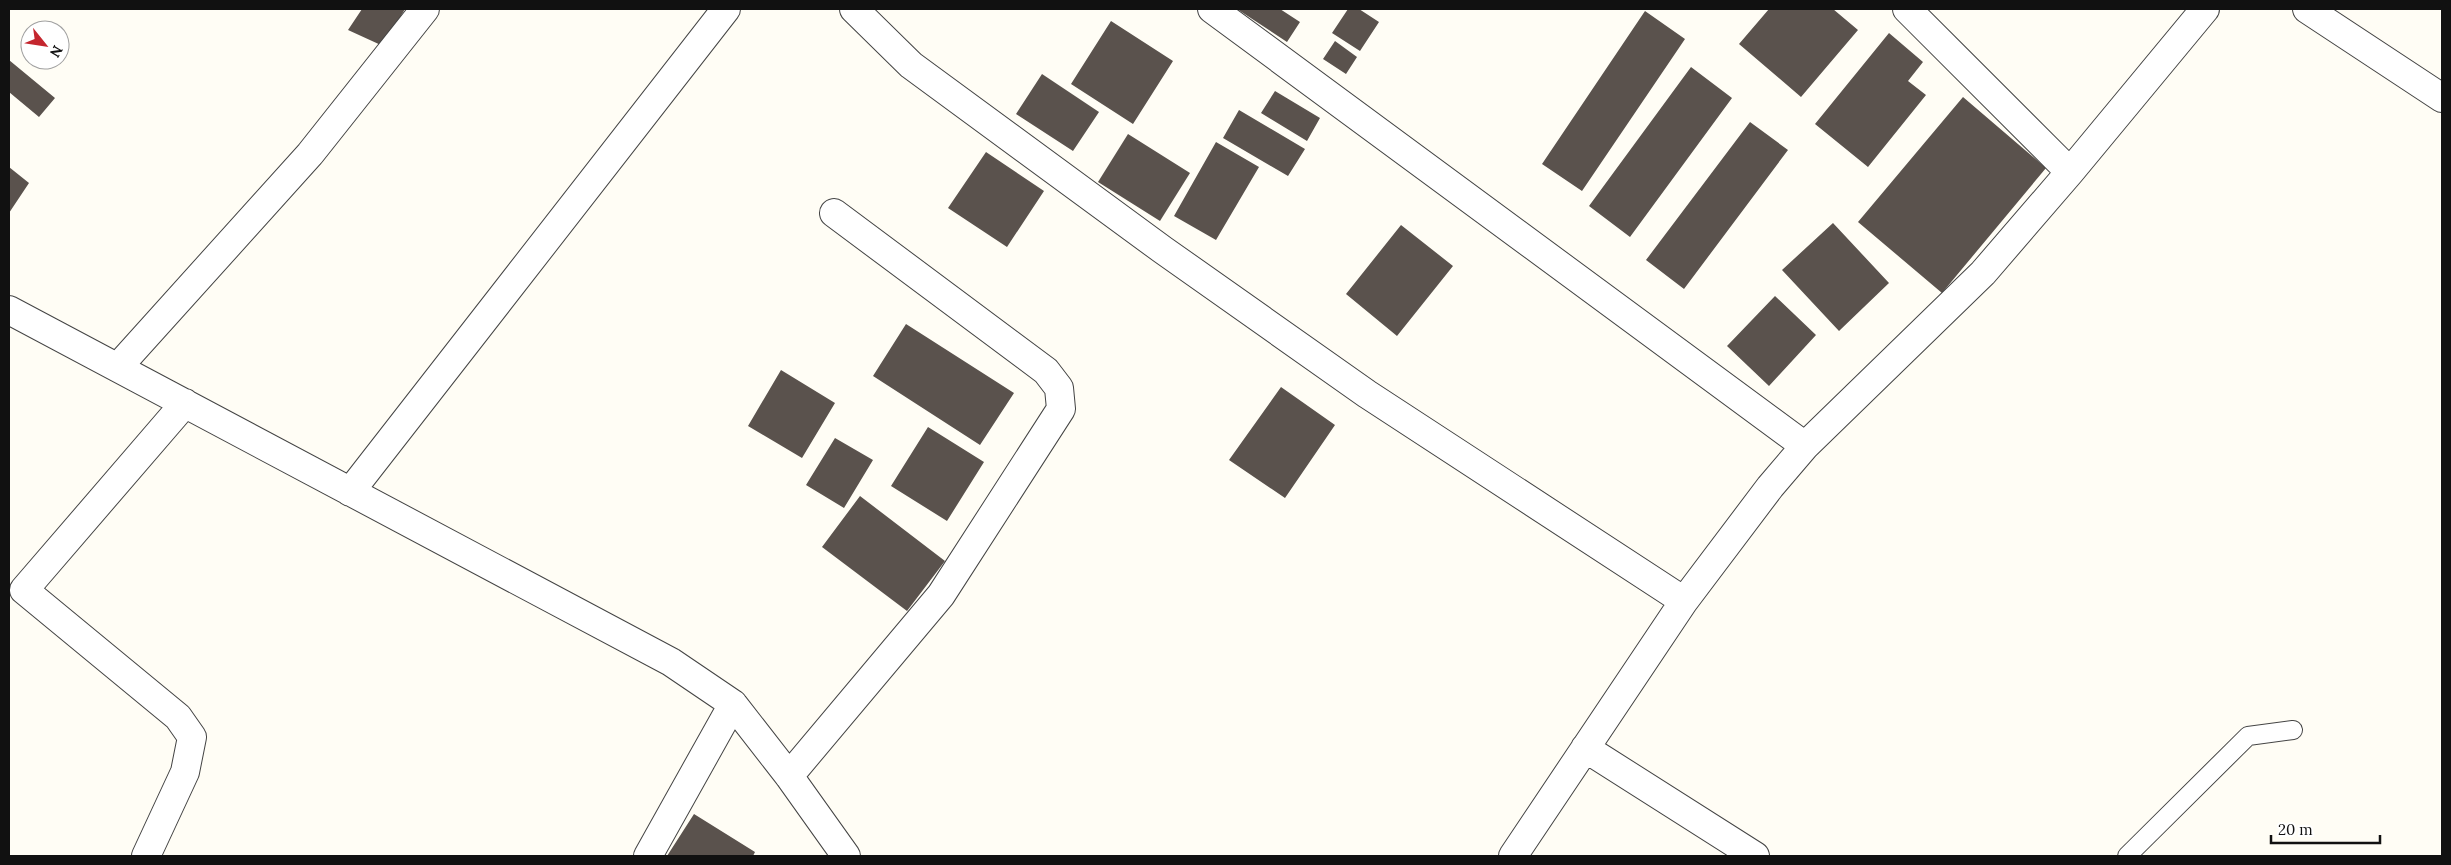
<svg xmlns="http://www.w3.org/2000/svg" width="2451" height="865" viewBox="0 0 2451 865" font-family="Lora,serif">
	<rect width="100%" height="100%" fill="#fffdf5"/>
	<path fill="#5a524d" d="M362,9H405L383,46L348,30Z
		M1237,9H1280L1300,22L1287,42Z
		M1348,9H1359L1379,22L1360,51L1332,33Z
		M1769,9H1833L1858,30L1801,97L1739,44Z
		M1645,11L1685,39L1582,191L1542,164Z
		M1111,21L1173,61L1133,124L1071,84Z
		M1889,33L1923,62L1908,81L1926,95L1868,167L1815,124Z
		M1335,41L1357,57L1346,74L1323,59Z
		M9,60L55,98L39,117L9,92Z
		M1691,67L1732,98L1630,237L1589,206Z
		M1042,74L1099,112L1073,151L1016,114Z
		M1275,91L1320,118L1307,141L1261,113Z
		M1963,97L2046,168L1942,293L1858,222Z
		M1239,110L1305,149L1288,176L1223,138Z
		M1750,122L1788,150L1684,289L1646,260Z
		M1128,134L1190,173L1160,221L1098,182Z
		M1216,142L1259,167L1216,240L1174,216Z
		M986,152L1044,191L1007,247L948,208Z
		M9,167L29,183L9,213Z
		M1833,223L1889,283L1839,331L1782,270Z
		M1401,225L1453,266L1397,336L1346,294Z
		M1775,296L1816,335L1769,386L1727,346Z
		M906,324L1014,393L980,445L873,376Z
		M781,370L835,403L802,458L748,426Z
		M1281,387L1335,425L1285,498L1229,460Z
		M928,427L984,462L947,521L891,486Z
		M835,438L873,460L844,508L806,485Z
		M860,496L945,561L907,611L822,547Z
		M694,814L755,852L753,856H667Z"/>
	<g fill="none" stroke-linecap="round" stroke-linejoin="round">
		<g stroke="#444" stroke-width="20">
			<path id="service" d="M2127,856L2248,736L2293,730"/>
		</g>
		<g stroke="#444" stroke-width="30">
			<path id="minor" d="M854,9L911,65L1163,250L1367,394L1684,601
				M1212,9L1805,446
				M1907,9L2070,172
				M2307,9L2442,98
				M9,310L671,662L733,704L789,776L846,856
				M118,367L310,154L425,9
				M350,492L726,9
				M1585,748L1755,856
				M789,776L941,595L1061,409L1059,388L1046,371L834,213
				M146,856L185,772L192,737L178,717L24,590L185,403
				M648,856L733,704
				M1513,856L1684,601L1770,487L1805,446L1983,273L2070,172L2205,9"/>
		</g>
		<use href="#service" stroke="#fff" stroke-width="18"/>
		<use href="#minor" stroke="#fff" stroke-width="28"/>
	</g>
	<rect width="2451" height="865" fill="none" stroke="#111111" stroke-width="20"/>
	<g transform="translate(45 45) rotate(120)"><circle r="24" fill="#ffffff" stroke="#a0a0a0"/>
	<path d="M0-4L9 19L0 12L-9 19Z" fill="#c4262e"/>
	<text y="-8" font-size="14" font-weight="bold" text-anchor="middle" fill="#111111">N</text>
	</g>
	<path d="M2271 835v8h109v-8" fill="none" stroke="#111111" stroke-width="2.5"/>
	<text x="2278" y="835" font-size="15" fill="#111111" stroke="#ffffff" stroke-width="4" paint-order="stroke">20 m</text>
</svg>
